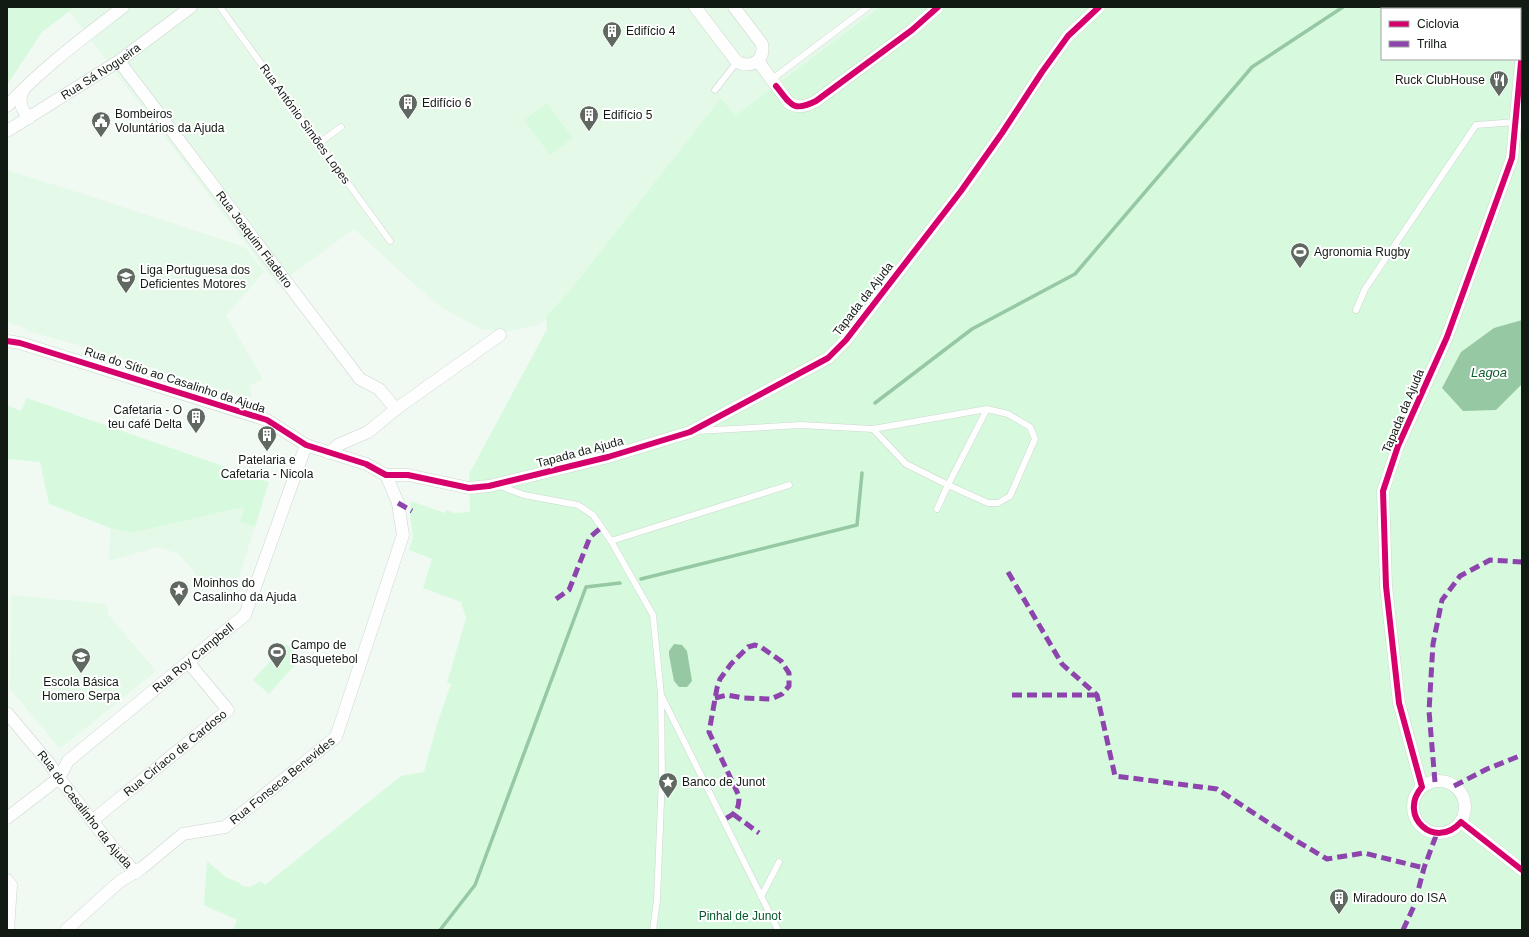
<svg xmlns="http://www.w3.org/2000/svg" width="1529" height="937" viewBox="0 0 1529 937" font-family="Helvetica,sans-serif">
	<rect width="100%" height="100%" fill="#f0faf2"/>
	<path fill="#e5f9e9" d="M66,7H884L552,316L537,325L511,331L483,330L442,308L414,284L354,229L277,285Z
		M7,170L71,190L245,247L264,272L226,316L263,379L249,386L252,395L250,397L247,398L82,346L27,331L26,328L7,322Z
		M244,507L240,522L255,527L234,592L208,583L209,580L198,577L179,554L158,547L109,561L110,528L131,533Z
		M11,595L107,604L108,614L156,671L60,749L10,689Z"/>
	<path fill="#d7fadf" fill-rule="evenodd" d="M7,7H75L42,32L7,85Z
		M880,7H1522V930H233L237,920L204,905L207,861L227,878L238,882L243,886L250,887L261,881L265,885L401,776L424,772L437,724L451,684L447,683L466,618L461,602L423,588L432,559L409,550L413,538L410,514L411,501L445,513L446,510L455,513L470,512L469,474L547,329L546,316L568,293L721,98L735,116ZM1382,9H1520V59H1382Z
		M547,103L573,138L550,155L524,120Z
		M27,398L269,482L255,527L240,522L244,507L131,533L110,528L49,504L40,462L7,459V405L21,411Z
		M286,644L301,658L269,694L253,680Z"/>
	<path fill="#96c8a3" d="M1522,320V384L1496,410L1463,411L1442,388L1461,352L1494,328Z
		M674,644L682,645L687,651L692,681L687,687H679L674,681L669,655V651Z"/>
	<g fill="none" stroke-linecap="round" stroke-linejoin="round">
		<path stroke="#96c8a3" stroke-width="3.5" d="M875,403L972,329L1075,274L1252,67L1343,7
			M641,579L857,525L862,473
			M440,930L475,885L586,587L620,583"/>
		<g stroke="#ced6d0" stroke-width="7">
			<path id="service" d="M220,7L390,241
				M771,80L868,7
				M715,90L737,62
				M319,143L341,127
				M1356,310L1365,289L1476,125L1516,122
				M873,429L906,464L948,485L937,509
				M697,431L801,425L873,429L987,409L1008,414L1030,427L1035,439L1010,496L998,503H988L948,485L987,409
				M500,486L524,495L578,505L593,515L611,541L653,615L661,695L662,777L657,900L653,930
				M611,541L789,485
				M662,697L778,930
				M761,897L779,862"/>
		</g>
		<g stroke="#ced6d0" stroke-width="13">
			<g id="minor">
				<path d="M695,7L737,62C752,69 765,60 762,44L734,7"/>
				<path id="s1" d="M119,61L360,379L379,389L396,409"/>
				<path d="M758,61L789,103C799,109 807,106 816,101L912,30L938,7"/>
				<path d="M23,91C18,102 21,108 29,118"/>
				<path d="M7,106C41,69 83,38 123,7"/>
				<path id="s2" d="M7,131L119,61L191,7"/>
				<path d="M7,341L20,343L267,420L306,445L366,464L386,475H408L469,488L489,486L608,457L690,432L828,358L846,340L961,191L1002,133L1042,72L1068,36L1099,7"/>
				<path d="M329,453L338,445L368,432L396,409L500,335"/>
				<path id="s3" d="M7,713L49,763L59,778L114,849L136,873"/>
				<circle cx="1439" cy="807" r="26"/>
				<path d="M1422,787L1399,703L1386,586L1383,491L1398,446L1447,337L1512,158L1522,52"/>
				<path id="s4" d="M7,818L59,778L68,761L245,615L306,445"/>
				<path id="s5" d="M93,820L228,710L188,662"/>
				<path d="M1461,822L1522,870"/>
				<path d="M7,880L11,885L8,930"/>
				<path id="s6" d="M66,930L119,882L142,868L183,834L225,827L336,737L403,535L398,503L386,475"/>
			</g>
		</g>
		<use href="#service" stroke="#fdfefd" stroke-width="6"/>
		<use href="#minor" stroke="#fdfefd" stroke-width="12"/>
		<path stroke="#8e44ad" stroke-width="5" stroke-dasharray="10 5" stroke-linecap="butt" d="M398,503L412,511
			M1008,572L1062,664L1097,695L1115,776L1217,789L1295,840L1327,859L1364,853L1424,868
			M556,599L569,590L590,537L602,527
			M1012,695H1097
			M715,698L727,695L743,698L771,699L782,694L789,686V673L781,661L761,647L755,645L748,647L731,664L720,679L717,688L709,732L739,796C739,811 736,813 723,820
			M1435,782L1429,711L1433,644L1442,600L1460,576L1490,560L1522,562
			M1454,786L1487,769L1522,755
			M733,814L759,833
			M1403,930L1414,906L1424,868L1437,833"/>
		<g stroke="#fff" stroke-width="8">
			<path id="cycleway" d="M1522,52L1512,158L1447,337L1398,446L1383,491L1386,586L1399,703L1422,787C1397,816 1435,851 1461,822L1522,870
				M776,86C791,104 792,113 816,101L912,30L938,7
				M7,341L20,343L267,420L306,445L366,464L386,475H408L469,488L489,486L608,457L690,432L828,358L846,340L961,191L1002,133L1042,72L1068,36L1099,7"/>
		</g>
		<use href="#cycleway" stroke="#d6006c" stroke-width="6"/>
	</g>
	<defs>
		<g id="building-pin" transform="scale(1)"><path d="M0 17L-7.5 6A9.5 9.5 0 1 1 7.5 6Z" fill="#606862" stroke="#fff"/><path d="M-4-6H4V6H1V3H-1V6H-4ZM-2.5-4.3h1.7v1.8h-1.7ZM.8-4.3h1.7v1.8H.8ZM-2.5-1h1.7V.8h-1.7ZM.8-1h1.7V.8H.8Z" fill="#fff"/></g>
		<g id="restaurant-pin" transform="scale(1)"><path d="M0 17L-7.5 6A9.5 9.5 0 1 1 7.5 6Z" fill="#606862" stroke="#fff"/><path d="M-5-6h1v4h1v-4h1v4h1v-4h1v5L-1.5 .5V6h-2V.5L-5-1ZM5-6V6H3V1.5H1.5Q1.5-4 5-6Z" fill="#fff"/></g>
		<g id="civic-pin" transform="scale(1)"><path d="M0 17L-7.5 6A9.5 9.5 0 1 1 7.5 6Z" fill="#606862" stroke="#fff"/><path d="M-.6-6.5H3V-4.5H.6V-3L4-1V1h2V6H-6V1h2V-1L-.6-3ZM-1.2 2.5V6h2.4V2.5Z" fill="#fff"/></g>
		<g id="stadium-pin" transform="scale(1)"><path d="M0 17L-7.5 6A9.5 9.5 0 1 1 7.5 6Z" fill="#606862" stroke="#fff"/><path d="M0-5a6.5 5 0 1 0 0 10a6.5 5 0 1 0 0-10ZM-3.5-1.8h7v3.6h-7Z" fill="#fff"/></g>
		<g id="school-pin" transform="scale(1)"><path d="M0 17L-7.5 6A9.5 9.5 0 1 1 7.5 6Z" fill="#606862" stroke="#fff"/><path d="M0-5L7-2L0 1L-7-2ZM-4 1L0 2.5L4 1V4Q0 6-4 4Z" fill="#fff"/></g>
		<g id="sight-pin" transform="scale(1)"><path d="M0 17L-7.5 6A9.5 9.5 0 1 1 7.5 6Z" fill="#606862" stroke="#fff"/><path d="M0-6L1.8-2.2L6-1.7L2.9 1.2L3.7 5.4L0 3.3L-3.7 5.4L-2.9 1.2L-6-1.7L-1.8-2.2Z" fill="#fff"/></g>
	</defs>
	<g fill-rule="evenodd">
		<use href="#building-pin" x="612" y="31"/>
		<use href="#restaurant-pin" x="1499" y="80"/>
		<use href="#building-pin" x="408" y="103"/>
		<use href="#building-pin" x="589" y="115"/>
		<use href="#civic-pin" x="101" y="121"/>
		<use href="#stadium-pin" x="1300" y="252"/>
		<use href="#school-pin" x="126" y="277"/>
		<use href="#building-pin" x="196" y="417"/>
		<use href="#building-pin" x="267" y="435"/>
		<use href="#sight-pin" x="179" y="590"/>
		<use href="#stadium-pin" x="277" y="652"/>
		<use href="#school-pin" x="81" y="657"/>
		<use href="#sight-pin" x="668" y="782"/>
		<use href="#building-pin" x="1339" y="898"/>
	</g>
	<g text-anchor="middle" stroke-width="4" stroke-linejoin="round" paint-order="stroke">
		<g font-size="12" fill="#121a14" stroke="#fff" text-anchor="start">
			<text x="626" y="35">Edifício 4</text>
			<text x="1485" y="84" text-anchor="end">Ruck ClubHouse</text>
			<text x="422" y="107">Edifício 6</text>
			<text x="115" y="118">Bombeiros<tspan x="115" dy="14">Voluntários da Ajuda</tspan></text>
			<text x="603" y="119">Edifício 5</text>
			<text x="1314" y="256">Agronomia Rugby</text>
			<text x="140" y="274">Liga Portuguesa dos<tspan x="140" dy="14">Deficientes Motores</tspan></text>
			<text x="182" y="414" text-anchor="end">Cafetaria - O<tspan x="182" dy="14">teu café Delta</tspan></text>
			<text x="267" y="464" text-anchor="middle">Patelaria e<tspan x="267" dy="14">Cafetaria - Nicola</tspan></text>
			<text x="193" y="587">Moinhos do<tspan x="193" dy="14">Casalinho da Ajuda</tspan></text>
			<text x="291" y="649">Campo de<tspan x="291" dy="14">Basquetebol</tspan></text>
			<text x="81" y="686" text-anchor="middle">Escola Básica<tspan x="81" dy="14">Homero Serpa</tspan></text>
			<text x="682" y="786">Banco de Junot</text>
			<text x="1353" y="902">Miradouro do ISA</text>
		</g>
		<g font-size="12" fill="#121a14" stroke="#fff">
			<text dy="4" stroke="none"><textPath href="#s2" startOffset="111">Rua Sá Nogueira</textPath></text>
			<text transform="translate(305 124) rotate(54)" y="4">Rua António Simões Lopes</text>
			<text dy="4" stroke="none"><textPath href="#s1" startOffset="224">Rua Joaquim Fiadeiro</textPath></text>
			<text transform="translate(863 299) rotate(-52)" y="4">Tapada da Ajuda</text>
			<text transform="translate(175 380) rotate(18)" y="4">Rua do Sítio ao Casalinho da Ajuda</text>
			<text transform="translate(1403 411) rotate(-67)" y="4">Tapada da Ajuda</text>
			<text transform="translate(580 452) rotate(-15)" y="4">Tapada da Ajuda</text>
			<text dy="4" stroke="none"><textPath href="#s4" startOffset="247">Rua Roy Campbell</textPath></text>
			<text dy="4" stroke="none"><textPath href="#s5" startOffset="106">Rua Ciríaco de Cardoso</textPath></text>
			<text dy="4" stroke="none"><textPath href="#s6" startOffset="268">Rua Fonseca Benevides</textPath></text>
			<text dy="4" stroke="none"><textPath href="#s3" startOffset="124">Rua do Casalinho da Ajuda</textPath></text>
		</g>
		<g font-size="12" fill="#05582a" stroke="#fff">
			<text x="740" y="920">Pinhal de Junot</text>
		</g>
		<g font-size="13" font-style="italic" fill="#0f5d2f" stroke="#fff">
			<text x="1489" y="377">Lagoa</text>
		</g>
	</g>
	<rect width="1529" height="937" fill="none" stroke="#121a14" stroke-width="16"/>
	<rect x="1381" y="8" width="140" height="52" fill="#ffffff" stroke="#a0a3a1"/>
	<rect x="1389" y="21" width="20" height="6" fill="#d6006c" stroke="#a0a3a1"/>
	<text x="1417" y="28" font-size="12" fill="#121a14">Ciclovia</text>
	<rect x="1389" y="41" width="20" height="6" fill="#8e44ad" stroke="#a0a3a1"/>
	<text x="1417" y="48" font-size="12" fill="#121a14">Trilha</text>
</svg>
